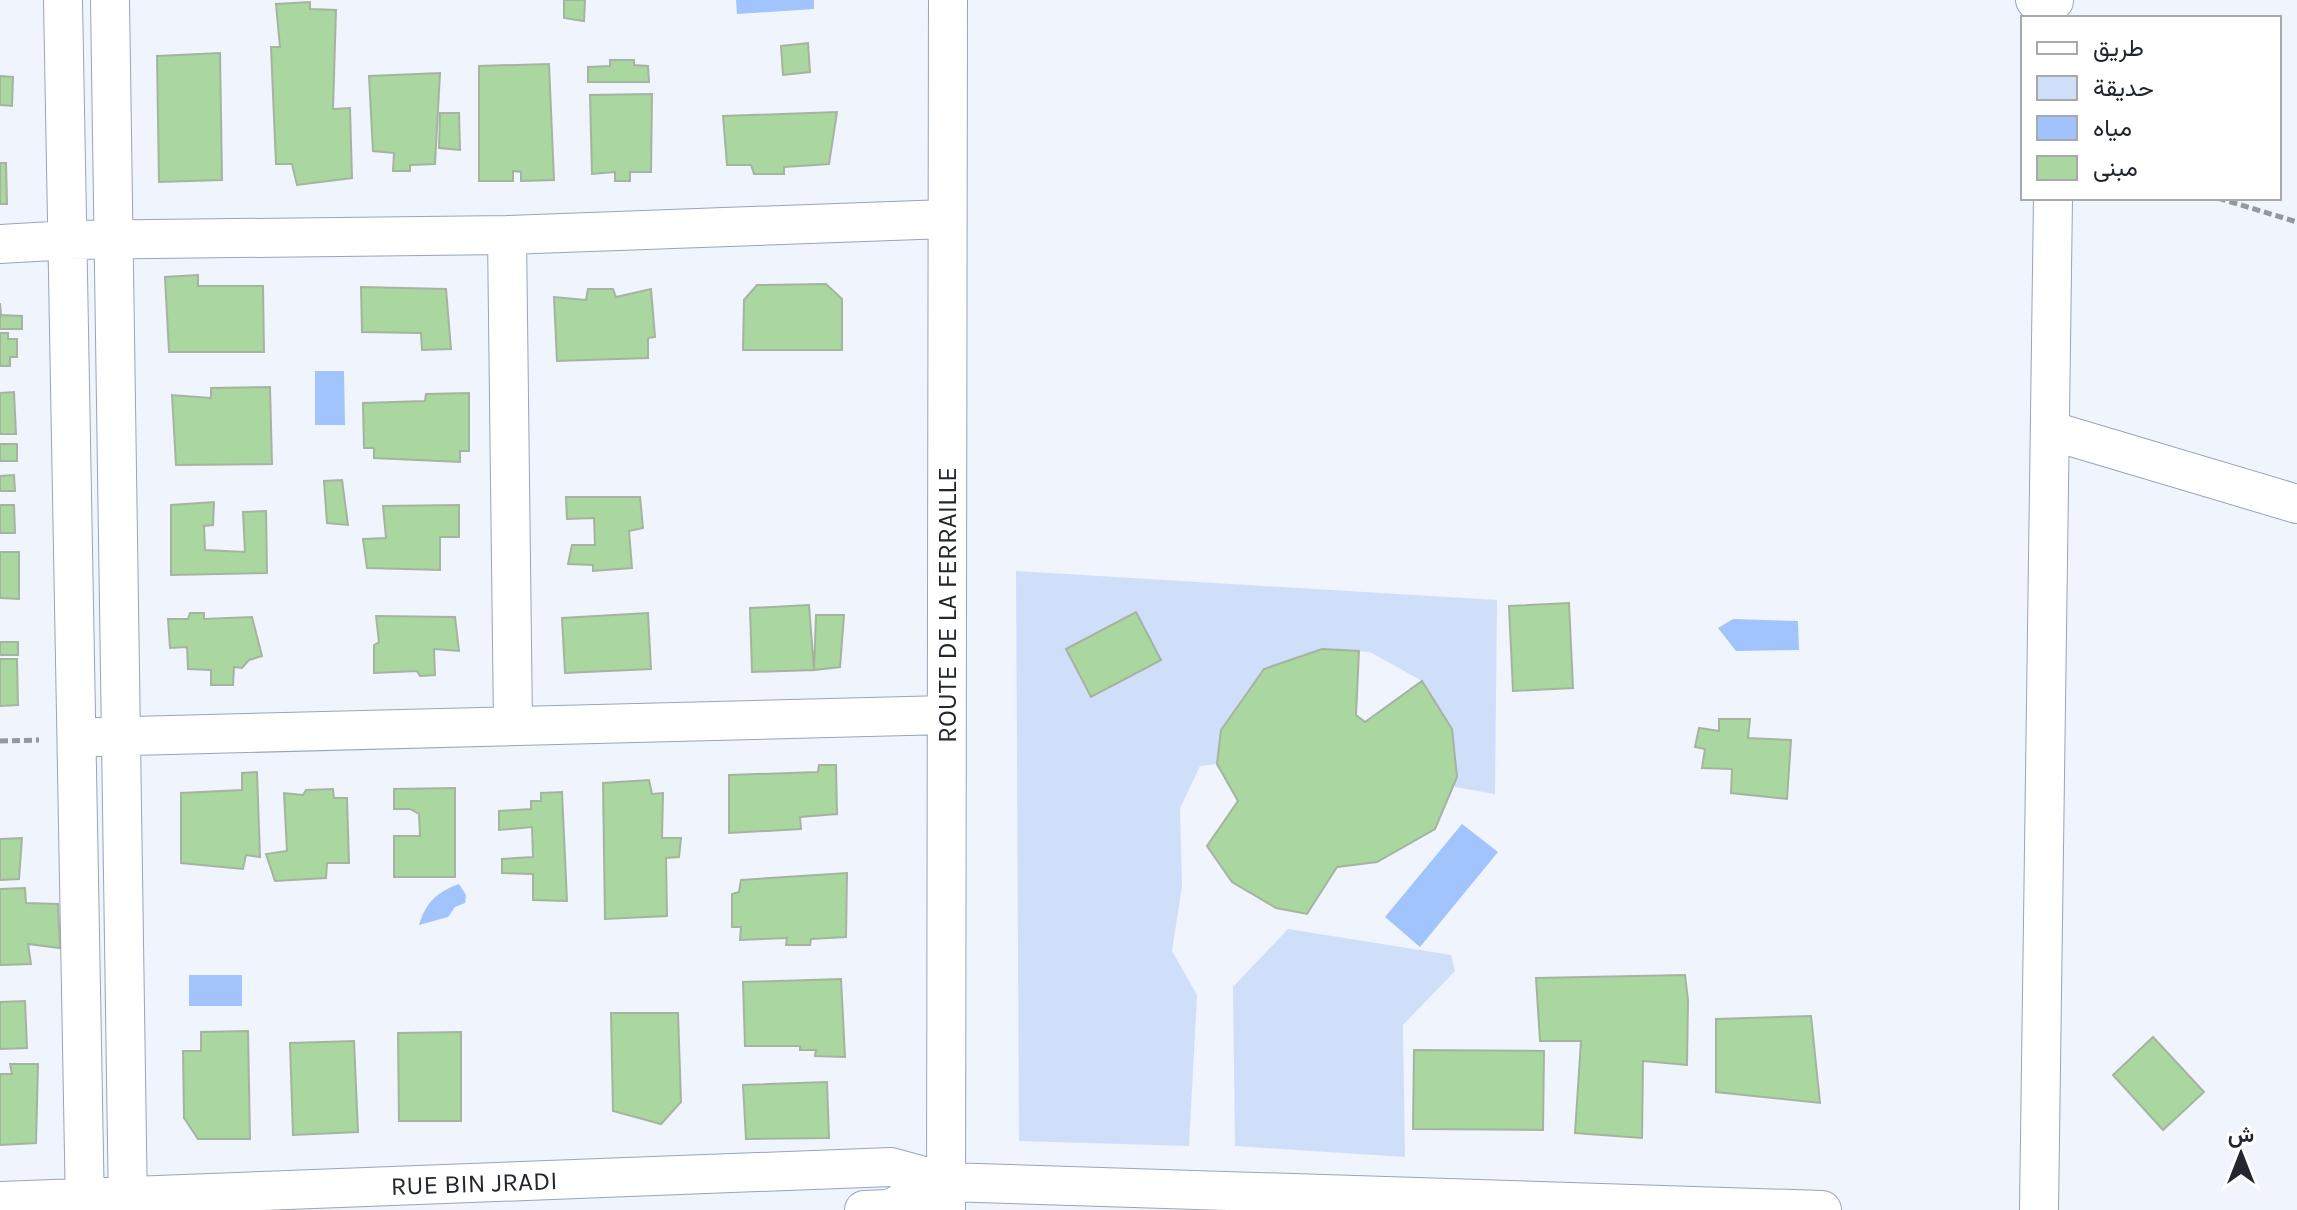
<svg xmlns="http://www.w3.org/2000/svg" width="2297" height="1210" viewBox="0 0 2297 1210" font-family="Karla,Vazirmatn,sans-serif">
	<rect width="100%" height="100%" fill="#eff4fd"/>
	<path fill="#cfdff9" d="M1016,571L1497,600L1495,794L1455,787L1452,729L1422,681L1370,652L1322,649L1264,669L1221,730L1217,764L1200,766L1180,808L1182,886L1172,951L1197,995L1189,1146L1019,1141Z
		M1288,929L1451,955L1455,971L1403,1025L1405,1157L1235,1146L1233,987Z"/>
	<path fill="#a1c4fd" d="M736,0H814V9L737,14Z
		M315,371H344L345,425H315Z
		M1733,619L1798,621L1799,650L1736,651L1718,628Z
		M1462,824L1498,852L1420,947L1385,917Z
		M459,884L466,895L465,903L455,907L448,917L419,925C426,902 437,892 459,884Z
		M189,975H242V1006H189Z"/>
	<path fill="#aad69f" stroke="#a5b4a1" stroke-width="2" d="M564,0H585L584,21L564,18Z
		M310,2V9L336,10L333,109L350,108L352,178L297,185L292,164H276L271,47H280L276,4Z
		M808,43L810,72L783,75L781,46Z
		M220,53L222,180L159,182L157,56Z
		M610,60H634V65L648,66L649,82H588V67L610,66Z
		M549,64L554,180L521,181V172L513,171V181H479V66Z
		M440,73L435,164L410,165V171H393L394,153L373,151L369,76Z
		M0,76L13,77L12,106L0,105Z
		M652,94L651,172H630V181H615V172L592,174L590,95Z
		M837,112L829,164L784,167V174H754L751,165H727L723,116Z
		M440,113H459L460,150L439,148Z
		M0,163H6L7,204H0Z
		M198,275V286H263L264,352H169L165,277Z
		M826,284L842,299V350H743L744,300L757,285Z
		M361,287L446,289L451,349L422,350L421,333L362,332Z
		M588,289H613L616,297L651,289L655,337L648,338V358L557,361L554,297L586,300Z
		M0,303L1,315L22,316V329H0Z
		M0,333H8V339H17V357H10V366H0Z
		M270,387L272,464L176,465L172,395L211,398V388Z
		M14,392L16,434H0V393Z
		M469,393V451H460V462L374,458V448H364L363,403L425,401L426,394Z
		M0,444H17V461H0Z
		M14,475L15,491H0V476Z
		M342,480L348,525L327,523L324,481Z
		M566,497H640L643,528L629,531L632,568L593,571V565L568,564L572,545H595L594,518L567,519Z
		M214,502L213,525L204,526L205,550L245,552L243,512L266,511L267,573L171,575V505Z
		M0,505H14L15,533H0Z
		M459,505V537H440V570L367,568L363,539L386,538L383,506Z
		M0,552H19V599L0,598Z
		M1569,603L1573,688L1513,691L1509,606Z
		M809,605L814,670L752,672L750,608Z
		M1136,612L1161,660L1091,697L1066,649Z
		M190,613H204V619L252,617L262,656L249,660L242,668L234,667L233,685H211V670L188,669L187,647L170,648L168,619H188Z
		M648,613L651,669L565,673L562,618Z
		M816,615H844L840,667L814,670Z
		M376,616L455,617L459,651L434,649L435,675L420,676L417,671L374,673V645L379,642Z
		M0,642H18V655H0Z
		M1322,649L1359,651L1356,715L1365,722L1422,681L1452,729L1457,777L1435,829L1377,862L1337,867L1307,914L1276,908L1232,882L1207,846L1238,801L1217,764L1221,730L1264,669Z
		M0,659H17L18,705L0,706Z
		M1719,719H1750L1748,738L1791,740L1787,799L1731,793L1732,769L1702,768L1705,749L1695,747L1699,728L1719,731Z
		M819,765H836L837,814L800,817L801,829L729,833V775L818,772Z
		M257,772L260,857L246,855L243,869L181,863V793L242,790V773Z
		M649,780L652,794L663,793L662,838H681L679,857L666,858L667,916L605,919L603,783Z
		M455,788V877H394V836H420L419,814L410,809H394V789Z
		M333,789L334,798H347L349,863H327L326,878L275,881L266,854L287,851L284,793L303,795L306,790Z
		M562,792L567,901L533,900V874L502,873V859L533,857L532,827L499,830V811L531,809V801H541V793Z
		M22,838L19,879L0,880V839Z
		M847,873L846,937L811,939L810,945H786L787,938L740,940L741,927H732V894L739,892L741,880Z
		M25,888L26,903L58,904L60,948L28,944L31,964L0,965V889Z
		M1685,975L1688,1000L1687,1065L1643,1061L1642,1138L1575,1133L1581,1041H1540L1536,978Z
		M841,979L845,1057L815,1056L816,1050H800V1046H745L743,982Z
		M25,1001L27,1048L0,1049V1002Z
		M611,1013H678L681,1102L661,1124L613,1111Z
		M1811,1016L1820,1103L1716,1092V1019Z
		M248,1031L250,1139H198L184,1118L183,1051H201V1032Z
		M461,1032V1121H399L398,1033Z
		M2153,1037L2204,1092L2163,1130L2113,1075Z
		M354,1041L358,1132L293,1135L290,1043Z
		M1414,1050L1544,1051L1543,1130L1413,1129Z
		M10,1064H38L36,1143L0,1145V1074H12Z
		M827,1082L829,1138L746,1139L743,1085Z"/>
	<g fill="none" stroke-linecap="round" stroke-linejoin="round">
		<g stroke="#98a5b8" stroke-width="40">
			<path id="minor" d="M63,0L85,1210
				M110,0L128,1210
				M2035,0L2054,1
				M507,235L513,725
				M0,244L70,240L507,235L946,219
				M2052,431L2297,504
				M94,737L946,715
				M0,1201L891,1167L946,1182L1822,1210
				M864,1210L889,1209L946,1182
				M946,1210L948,0
				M2039,1210L2053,198"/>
		</g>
		<path stroke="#9297a0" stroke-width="5" stroke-dasharray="8 4" stroke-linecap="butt" d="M2218,198L2297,222
			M0,741L39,740"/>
		<use href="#minor" stroke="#fff" stroke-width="38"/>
	</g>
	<g text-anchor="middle" stroke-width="7" stroke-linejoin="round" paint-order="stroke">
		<g font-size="26" fill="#22272f" stroke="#fff">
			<text transform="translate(947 605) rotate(-90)" y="9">ROUTE DE LA FERRAILLE</text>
			<text transform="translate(474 1183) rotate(-2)" y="9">RUE BIN JRADI</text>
		</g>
	</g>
	<rect x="2021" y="16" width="260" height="184" fill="#ffffff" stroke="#a7a9ac" stroke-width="2"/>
	<rect x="2037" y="42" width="40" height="12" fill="#ffffff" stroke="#a7a9ac" stroke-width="2"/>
	<text x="2093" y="56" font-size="24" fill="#22272f">طريق</text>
	<rect x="2037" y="76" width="40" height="24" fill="#cfdff9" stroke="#a7a9ac" stroke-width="2"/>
	<text x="2093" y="96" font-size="24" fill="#22272f">حديقة</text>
	<rect x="2037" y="116" width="40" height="24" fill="#a1c4fd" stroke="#a7a9ac" stroke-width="2"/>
	<text x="2093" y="136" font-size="24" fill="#22272f">مياه</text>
	<rect x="2037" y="156" width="40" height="24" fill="#aad69f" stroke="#a7a9ac" stroke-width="2"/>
	<text x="2093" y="176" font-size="24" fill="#22272f">مبنى</text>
	<g transform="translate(2241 1154)" stroke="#ffffff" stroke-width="6" paint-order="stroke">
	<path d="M0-6L14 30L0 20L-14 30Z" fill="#22272f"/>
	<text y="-12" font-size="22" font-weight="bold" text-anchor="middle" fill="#22272f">ش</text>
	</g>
</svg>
